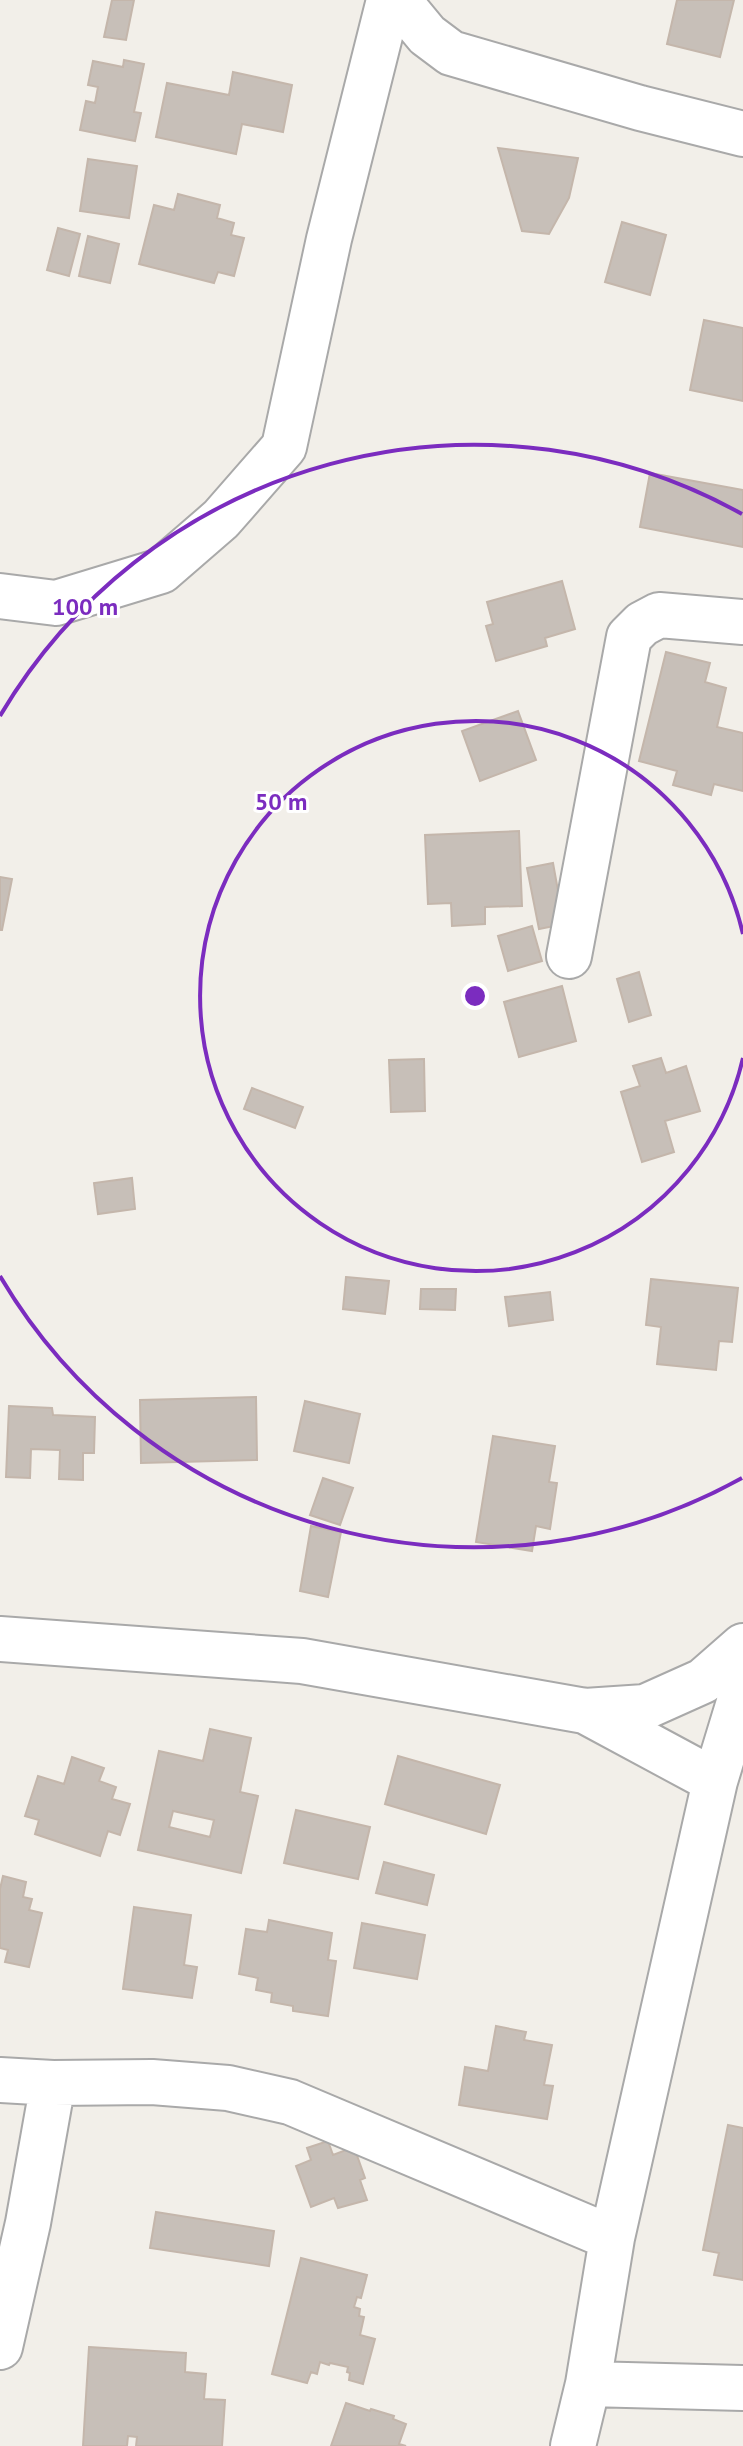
<svg xmlns="http://www.w3.org/2000/svg" width="743" height="2446" viewBox="0 0 743 2446" font-family="'PT Sans',sans-serif">
	<rect width="100%" height="100%" fill="#f2efe9"/>
	<path fill="#c7bfb8" stroke="#c4b6ab" stroke-width="2" fill-rule="evenodd" d="M112,0H134L126,40L104,37Z
		M677,0H734L720,57L667,44Z
		M124,60L144,64L134,112L141,113L135,141L80,130L86,101L95,103L98,87L88,85L93,61L123,67Z
		M233,72L292,85L283,132L242,124L236,154L156,137L167,83L229,95Z
		M498,148L578,158L569,198L549,234L522,231Z
		M88,159L137,166L129,218L80,211Z
		M178,194L220,205L217,218L234,223L231,235L244,238L234,276L218,272L214,283L139,264L154,205L174,210Z
		M622,222L666,235L650,295L605,282Z
		M58,228L80,234L69,276L47,270Z
		M88,236L119,244L110,283L79,276Z
		M704,320L743,328V401L690,390Z
		M650,473L743,490V547L640,527Z
		M562,581L575,629L545,638L547,646L496,661L486,626L493,624L487,602Z
		M666,652L710,663L705,682L726,688L717,727L743,733V791L714,784L711,795L673,785L677,771L639,761Z
		M518,711L536,760L480,781L462,731Z
		M519,831L522,906L485,907V924L452,926L451,903L428,904L425,835Z
		M553,863L564,924L539,929L527,868Z
		M0,877L12,879L2,930H0Z
		M532,926L542,961L508,971L498,936Z
		M639,972L651,1015L629,1022L617,979Z
		M562,986L576,1041L519,1057L504,1002Z
		M661,1058L666,1073L686,1066L700,1111L665,1121L674,1152L642,1162L621,1092L640,1086L633,1066Z
		M424,1059L425,1111L391,1112L389,1060Z
		M252,1088L303,1107L295,1128L244,1109Z
		M132,1178L135,1209L98,1214L94,1183Z
		M346,1277L389,1281L385,1314L343,1309Z
		M651,1279L738,1288L732,1342L719,1341L716,1370L657,1364L661,1327L646,1325Z
		M421,1289H456L455,1310L420,1309Z
		M550,1292L553,1320L509,1326L505,1297Z
		M256,1397L257,1460L141,1463L140,1400Z
		M305,1401L360,1414L349,1463L294,1451Z
		M9,1406L52,1408L53,1415L95,1417L94,1453H83V1480L59,1479L60,1450L31,1449L30,1478L6,1477Z
		M493,1436L555,1446L549,1482L557,1483L550,1529L536,1526L532,1551L476,1542Z
		M323,1478L353,1488L340,1525L310,1515Z
		M311,1526L341,1532L328,1597L300,1591Z
		M210,1729L251,1738L240,1792L258,1796L241,1873L138,1850L159,1751L203,1761ZM173,1811L214,1820L210,1837L169,1827Z
		M398,1756L500,1785L486,1834L385,1804Z
		M72,1757L104,1768L99,1781L116,1787L112,1799L130,1804L120,1835L108,1831L100,1856L35,1834L39,1820L25,1816L38,1776L64,1784Z
		M296,1810L370,1827L358,1879L284,1863Z
		M384,1862L434,1875L427,1905L376,1893Z
		M3,1876L26,1882L23,1897L32,1899L29,1910L42,1913L29,1967L5,1962L8,1950L0,1948V1889Z
		M134,1907L191,1915L184,1965L197,1967L192,1998L123,1989Z
		M269,1920L332,1933L328,1960L336,1961L328,2016L293,2011V2006L271,2002L272,1993L256,1990L258,1978L239,1974L246,1929L267,1932Z
		M362,1923L425,1935L417,1979L354,1968Z
		M496,2026L526,2032L524,2040L552,2045L544,2085L553,2086L547,2119L459,2105L465,2067L488,2071Z
		M728,2125L743,2128V2280L714,2275L719,2253L703,2250Z
		M328,2141L333,2155L354,2147L365,2178L360,2180L367,2200L338,2208L334,2198L311,2207L296,2166L311,2160L307,2148Z
		M156,2212L274,2231L269,2266L150,2248Z
		M301,2258L367,2275L361,2298L357,2297L354,2307L360,2309L359,2316L364,2317L360,2335L375,2339L363,2384L349,2380L350,2373L347,2372L348,2367L330,2363L329,2365L320,2362L317,2374L311,2372L307,2383L272,2374Z
		M89,2347L186,2353L185,2372L206,2374L204,2399L225,2400L222,2446H136L137,2437L128,2436L127,2446H83Z
		M346,2403L370,2411L371,2409L394,2416L393,2419L406,2424L399,2444L406,2446H331Z"/>
	<g fill="none" stroke-linecap="round" stroke-linejoin="round">
		<g stroke="#a9a9a9" stroke-width="48">
			<path id="minor" d="M398,0L427,35L451,53L640,108L743,134
				M0,596L56,603L161,571L221,519L284,447L329,239L389,0
				M569,956L629,637L642,624L659,615L743,622
				M0,1639L302,1661L585,1711L645,1707L703,1681L743,1646
				M585,1711L715,1781
				M0,2080L53,2083L152,2082L228,2088L290,2102L612,2238
				M0,2347L28,2223L53,2083
				M588,2384L743,2388
				M573,2446L588,2384L612,2238L715,1781L743,1689"/>
		</g>
		<use href="#minor" stroke="#fff" stroke-width="44"/>
	</g>
	<g fill="none" stroke="#7b2cbf" stroke-width="4">
		<path d="M743 1058A275 275 0 1 1 743 934"/>
		<path d="M742 1478A551 551 0 0 1 0 1276M0 716A551 551 0 0 1 742 514"/>
	</g>
	<circle cx="475" cy="996" r="12" fill="#7b2cbf" stroke="#fff" stroke-width="4"/>
	<g font-size="24" text-anchor="middle" font-weight="bold" fill="#7b2cbf" stroke="#fff" stroke-width="6" stroke-linejoin="round" paint-order="stroke">
		<text x="85" y="615">100 m</text>
		<text x="281" y="810">50 m</text>
	</g>
</svg>
